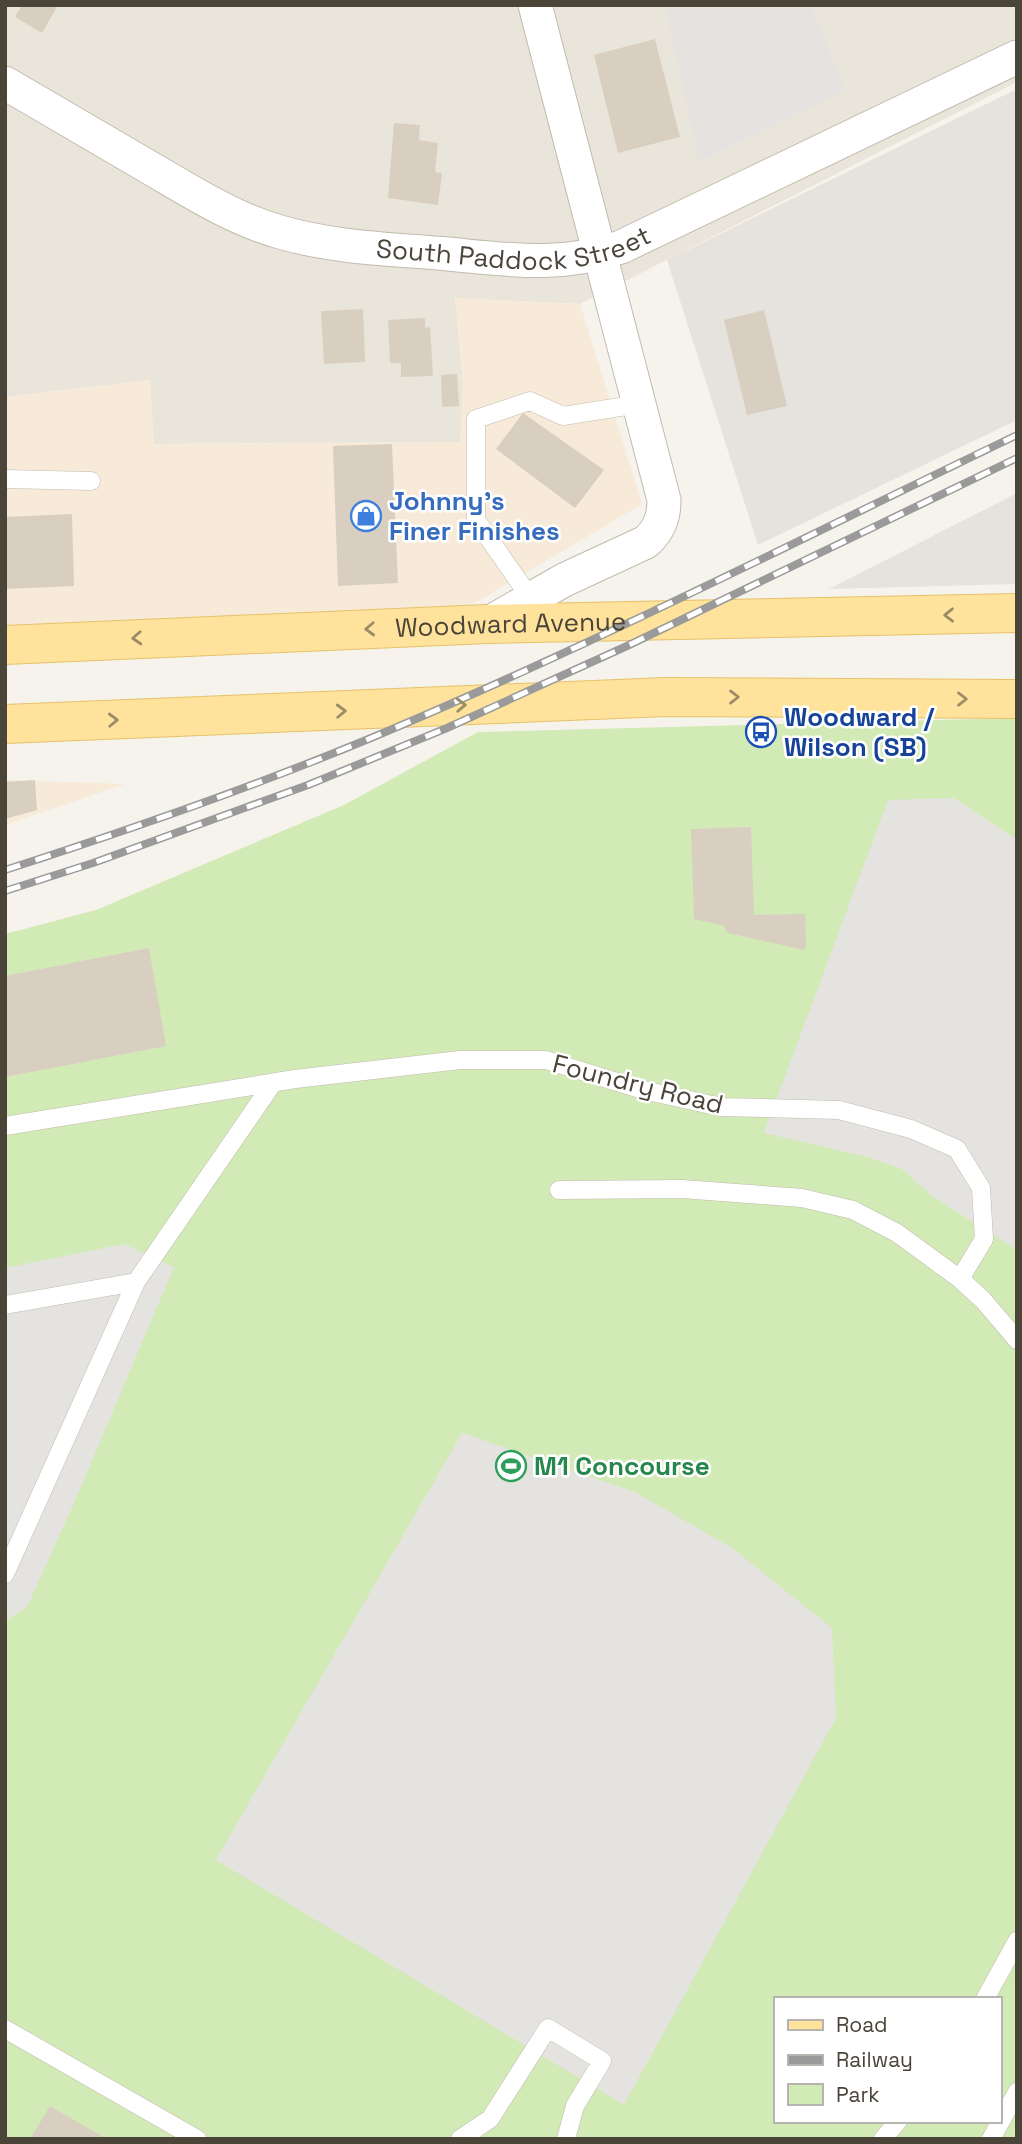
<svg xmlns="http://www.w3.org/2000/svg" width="1022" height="2144" viewBox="0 0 1022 2144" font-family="'Space Grotesk',sans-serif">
	<rect width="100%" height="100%" fill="#f6f3ec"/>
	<path fill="#eae5da" d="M5,5H1017V82L580,304L455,298L463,381L461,442L153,444L150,380L5,397Z"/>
	<path fill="#f7ead8" d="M455,298L580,304L642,504L468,607L5,629V397L150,380L154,444L460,442L463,381Z
		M5,780L125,784L5,825Z"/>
	<path fill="#e6e2dd" d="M1017,89V420L758,545L667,260Z
		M1017,493V584L829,589Z"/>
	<path fill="#d2eab5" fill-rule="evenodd" d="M1017,718V2139H5V934L96,910L344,805L478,732ZM775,1999H999V2121H775Z"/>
	<path fill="#e5e3e0" d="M668,5H811L845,90L699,162L665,7Z
		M1017,506V565L1007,566Z
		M954,798L1017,840V1250L932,1196L904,1170L868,1157L764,1133L888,800Z
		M124,1244L174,1267L74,1503L27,1607L5,1621V1268Z
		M462,1433L635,1492L732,1548L832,1628L836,1718L624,2105L216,1860Z"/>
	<path fill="#d8cfc1" d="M22,5H58L42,33L15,17Z
		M655,39L680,137L618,153L594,55Z
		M394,123L420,125L419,140L438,143L435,172L442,173L438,205L388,198Z
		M363,309L365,362L324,364L321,311Z
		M764,310L787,406L747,415L724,320Z
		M425,318V328L430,327L433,376L401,377V363H390L388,320Z
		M457,374L459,406L442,407L441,375Z
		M523,413L604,470L575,508L496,449Z
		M392,444L398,583L338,586L333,446Z
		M72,514L74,586L5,589V517Z
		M35,780L37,810L5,819V782Z
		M751,827L754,915L805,914L806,946L804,950L728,933L725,929V926L694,919L691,829Z
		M149,948L166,1046L5,1077V976Z
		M50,2106L107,2139H30Z"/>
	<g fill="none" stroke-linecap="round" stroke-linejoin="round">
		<g stroke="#c2bbae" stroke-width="19">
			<path id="service" d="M5,479L91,481
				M531,599L476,520V419L530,401L563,416L639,404
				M5,1126L295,1079L460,1060H546L643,1090L721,1107L839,1110L911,1129L957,1149L981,1188L984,1239L960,1279
				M559,1190L682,1189L802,1198L853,1210L897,1233L960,1279L983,1300L1017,1340
				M5,1305L136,1282L273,1083
				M5,1574L136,1282
				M985,1999L1017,1941
				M5,2029L197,2139
				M460,2139L490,2119L548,2028L602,2061L575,2106L566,2139
				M883,2139L898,2121
				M991,2139L1017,2092"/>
		</g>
		<g stroke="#c2bbae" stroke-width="35">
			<g id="minor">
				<path id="s1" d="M5,83C54,112 103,140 152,169C193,193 234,219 280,232C334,248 393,249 448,254C511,260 561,268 621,247L1017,57"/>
				<path d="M487,624L564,580L646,542C659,530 664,518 664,500L535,5"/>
			</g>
		</g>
		<g stroke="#e6c16a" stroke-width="40">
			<g id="primary">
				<path id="s2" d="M5,645L487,624L1017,613"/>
				<path d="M5,724L666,697L1017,699"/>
			</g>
		</g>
		<use href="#service" stroke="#fff" stroke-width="18"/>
		<use href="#minor" stroke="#fff" stroke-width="33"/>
		<use href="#primary" stroke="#ffe39c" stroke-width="38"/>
		<g stroke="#9a9a9a" stroke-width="8">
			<path id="rail" d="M5,870C135,828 265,783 390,730C603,640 809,535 1017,435
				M5,891L93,863L308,785L447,728L627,646L1017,458"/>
		</g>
		<use href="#rail" stroke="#fff" stroke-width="5" stroke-dasharray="16" stroke-linecap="butt"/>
	</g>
	<defs><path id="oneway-chevron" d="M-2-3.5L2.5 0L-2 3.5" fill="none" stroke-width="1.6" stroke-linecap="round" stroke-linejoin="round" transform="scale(1.75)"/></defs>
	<g stroke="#9c8c66">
		<use href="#oneway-chevron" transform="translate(949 615) rotate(179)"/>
		<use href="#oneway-chevron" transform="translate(370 629) rotate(178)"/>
		<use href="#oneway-chevron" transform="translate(137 638) rotate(177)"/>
		<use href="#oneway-chevron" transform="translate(734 697)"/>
		<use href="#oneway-chevron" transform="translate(962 699)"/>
		<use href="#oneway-chevron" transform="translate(461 705) rotate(-2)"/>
		<use href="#oneway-chevron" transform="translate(341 711) rotate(-2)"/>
		<use href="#oneway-chevron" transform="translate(113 720) rotate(-2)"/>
	</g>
	<defs>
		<g id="shop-ring" transform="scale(1.575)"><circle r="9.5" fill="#fff" stroke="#3f7fe0" stroke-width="1.5"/><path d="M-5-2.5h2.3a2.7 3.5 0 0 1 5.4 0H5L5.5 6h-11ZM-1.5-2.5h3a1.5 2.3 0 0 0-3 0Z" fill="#3f7fe0"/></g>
		<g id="bus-ring" transform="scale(1.575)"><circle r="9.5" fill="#fff" stroke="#1a4fb4" stroke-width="1.5"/><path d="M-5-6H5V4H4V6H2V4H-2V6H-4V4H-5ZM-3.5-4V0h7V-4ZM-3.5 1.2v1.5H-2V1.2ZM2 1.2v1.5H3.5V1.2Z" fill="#1a4fb4"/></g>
		<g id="stadium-ring" transform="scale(1.575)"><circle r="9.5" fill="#fff" stroke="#2e9e5b" stroke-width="1.5"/><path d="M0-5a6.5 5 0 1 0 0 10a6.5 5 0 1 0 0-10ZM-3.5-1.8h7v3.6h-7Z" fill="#2e9e5b"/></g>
	</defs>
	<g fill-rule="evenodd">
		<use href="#shop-ring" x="366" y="516"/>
		<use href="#bus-ring" x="761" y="732"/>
		<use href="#stadium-ring" x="511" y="1466"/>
	</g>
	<g text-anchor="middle" stroke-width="5" stroke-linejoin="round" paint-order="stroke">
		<g font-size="26" fill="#4b4439" stroke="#fff">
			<text dy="9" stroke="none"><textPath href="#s1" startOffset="550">South Paddock Street</textPath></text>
			<text dy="9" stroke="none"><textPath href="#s2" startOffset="506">Woodward Avenue</textPath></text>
			<text transform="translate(638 1084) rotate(14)" y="9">Foundry Road</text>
		</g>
		<g font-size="26" font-weight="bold" fill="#366cbe" stroke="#fff" text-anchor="start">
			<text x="389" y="510">Johnny's<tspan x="389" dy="30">Finer Finishes</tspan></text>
		</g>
		<g font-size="26" font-weight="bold" fill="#164399" stroke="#fff" text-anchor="start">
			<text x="784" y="726">Woodward /<tspan x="784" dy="30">Wilson (SB)</tspan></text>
		</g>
		<g font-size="26" font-weight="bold" fill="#27864d" stroke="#fff" text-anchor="start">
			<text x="534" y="1475">M1 Concourse</text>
		</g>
	</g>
	<rect width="1022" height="2144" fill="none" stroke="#4b4439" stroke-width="14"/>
	<rect x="774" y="1997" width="228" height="126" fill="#ffffff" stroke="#b7b4b0" stroke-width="2"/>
	<rect x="788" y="2020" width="35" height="10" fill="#ffe39c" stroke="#b7b4b0" stroke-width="2"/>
	<text x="836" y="2032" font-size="21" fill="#4b4439">Road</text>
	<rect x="788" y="2055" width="35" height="10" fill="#9a9a9a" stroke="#b7b4b0" stroke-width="2"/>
	<text x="836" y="2067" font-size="21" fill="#4b4439">Railway</text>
	<rect x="788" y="2084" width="35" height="21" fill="#d2eab5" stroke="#b7b4b0" stroke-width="2"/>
	<text x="836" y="2102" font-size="21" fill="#4b4439">Park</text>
</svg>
